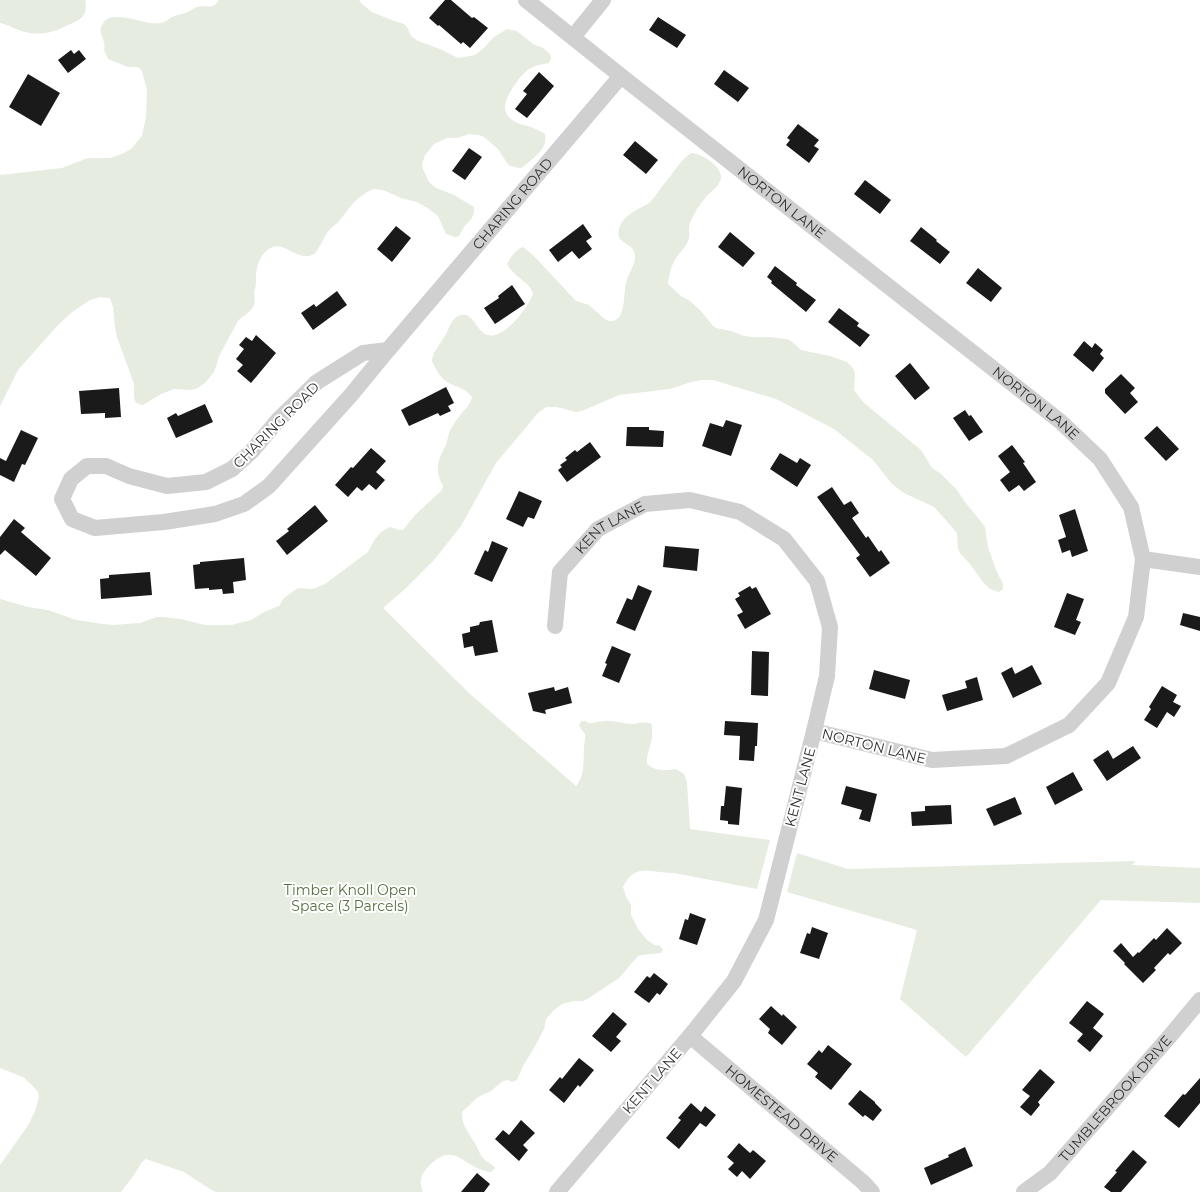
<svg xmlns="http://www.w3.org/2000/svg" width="1200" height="1192" viewBox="0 0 1200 1192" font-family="Montserrat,sans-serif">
	<rect width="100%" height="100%" fill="#fff"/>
	<path fill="#e6ecdf" d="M0,0H86L85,2C89,17 78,21 66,26C54,32 43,35 30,33C20,32 10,25 0,23Z
		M219,0H359L363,5L372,12L394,21L404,24L407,27L411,36L418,41L440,49L458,58L475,55L484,48L494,37L507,29L517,31L533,44L543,48L550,54L551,58L549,63C544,64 536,65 531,68C522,72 506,96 505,105C504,110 507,116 511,119C517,124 524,125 531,127C536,129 540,131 545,134C548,150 533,158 523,167L520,168L510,166L507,163L498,149L484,137L479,135L470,134L457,138H447L434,144L425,155L422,164L423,169L429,182L436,188L454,195L474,207C475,217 470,220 464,227C462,230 461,233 459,236L455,237L446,234L438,216L429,209L417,202L401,198L383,190L373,189C355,198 352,205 340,220C336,225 330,228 327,233C323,238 319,251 314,254C296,265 280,230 262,256C256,264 256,274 256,283C256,286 255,289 254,292C254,297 256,301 253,307C250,313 242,316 238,321L220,354L214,372L205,383L196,389L190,390L174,389L161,394L143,405L138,404L135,401L134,396V384L117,337L115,327L113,307L110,298L100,297L90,300L71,313L57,326L18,370L0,406V175L62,168L85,159L90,158H110L122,154L131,149L142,136L146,117L147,90L142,71L138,67H128L108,59L104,50C107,39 95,33 104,22C112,12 134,20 145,22C150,23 156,24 161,23C165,22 168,19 172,17C176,15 182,14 186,13C190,11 194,8 197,7C208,4 212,11 219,0Z
		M691,153C701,153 722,166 721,178C720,186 711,191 706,197C703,201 700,205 697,209C694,215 689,222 689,229C689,233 690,236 688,241C686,247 680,252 676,258C671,266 669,275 668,284L681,296L690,301L701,311L713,326L716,328L731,331L744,336L753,337H770L785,339L790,340L801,350L830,356L847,362L851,366L854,370L855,375L854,390L863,402L921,450L932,468L940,473L957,490L965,502L982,523L985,527L988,547L996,570L1003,584V589L999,592L990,589L983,582L970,564L960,553L958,549L957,533L951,526L934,507L904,493L892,484L873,460L834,429L776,399L713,380H702L691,382L670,389L619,395L582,411L576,412L557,407H546L538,413L496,463L461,526L434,560L405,589L383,608L469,693L576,786C587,774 582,754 585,739V734L579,726L581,721H585C592,726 596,721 603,721C613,720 623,724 633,724C639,723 645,721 652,724V738L647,757V764C655,771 666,771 676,769L684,774L687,782L690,829L770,840L757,889L674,873C652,874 636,861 623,887L626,897L631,905V915L638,929L647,940L655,945L660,946L663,950L661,953L641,955L638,956L619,978L589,998L583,1001H574L562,1004L554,1010L546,1019L544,1029L534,1048L523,1066L517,1080L512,1082L508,1080L503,1081L491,1091L478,1097L462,1112C461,1127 471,1135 477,1147C479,1151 480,1155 483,1158C487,1163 492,1163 495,1168L491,1172C461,1168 455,1137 426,1169C420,1176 419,1183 423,1192H216L210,1189L184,1172L146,1159L142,1162L134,1175L121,1192H0V1165L29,1124L35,1111L39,1097L38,1092L32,1085L23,1077L0,1068V599L28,607L48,610L76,620L103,624L113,625L140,623L157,617H162L181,619L205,625H231L251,620L264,612L279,606L284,598L295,590L299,588L311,589L316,588L325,584L368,552L375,539L381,532L390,527L399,530H403L415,515L442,490L443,486C434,471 438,459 446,445C447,441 448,437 449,433C451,427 455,422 459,417C463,410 471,405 472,397C464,388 463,389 453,385C442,381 437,372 432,361C432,358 433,355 434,353C438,346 442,341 446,334C449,329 450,323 455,318C457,316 462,314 466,315C473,317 478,330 485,334C502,343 528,308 533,294C531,283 514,277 507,264C510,258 516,249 523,247L534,256L576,301L589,305L606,320C627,327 623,294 626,283C628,273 638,263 634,252C631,242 615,244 619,229C622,218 631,213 640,208C643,206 647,205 650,202C653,199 655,196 658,192C661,187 665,183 669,178C676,169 681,160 691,153Z
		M797,853L848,869L1135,861L1132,865L1200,868V903L1101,900L966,1057L900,999L917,930L787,892Z"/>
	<path fill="#1a1a1a" d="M445,0H451L472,18L474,17L488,28L470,48L463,42L461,44L439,25L438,26L429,18Z
		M658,17L686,35L677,48L649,30Z
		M71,50L74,54L79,50L86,59L68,73L58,60Z
		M724,70L749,88L738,102L714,84Z
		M539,72L554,86L527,118L515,109L527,94L523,91Z
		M28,74L60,93L41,126L9,107Z
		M798,124L819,140L814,146L819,149L809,163L786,145L790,140L787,138Z
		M635,141L658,160L646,174L623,155Z
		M469,148L482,157L465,180L452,171Z
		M865,180L891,200L880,214L854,194Z
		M583,224L592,237L586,241L592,249L579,259L572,251L558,262L549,250Z
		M396,226L411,238L392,262L377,249Z
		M921,227L937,240L936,241L950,252L940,264L910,241Z
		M730,232L755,253L743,267L718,247Z
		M775,266L797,283L796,285L816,300L806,312L771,283L772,281L767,277Z
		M978,268L1002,288L991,302L966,283Z
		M512,285L525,304L495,324L484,308L499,298L498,296Z
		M337,291L347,305L313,330L301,313L314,304L316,307Z
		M839,308L859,323L857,326L870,335L860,347L828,322Z
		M256,335L276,353L251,383L237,371L243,365L236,359L244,349L239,345L246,337L252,341Z
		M1084,341L1092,348L1095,343L1103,350L1100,354L1104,358L1093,372L1073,355Z
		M910,363L930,388L915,400L895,376Z
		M1121,374L1135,388L1130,393L1138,402L1125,414L1105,393V389Z
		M446,387L454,403L448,406L451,411L440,416L438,413L409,426L401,410Z
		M119,388L121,417L105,418V413L81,414L79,391Z
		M205,404L213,422L176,438L167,418L176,413L178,416Z
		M965,410L969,416L971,415L983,432L969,441L953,418Z
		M726,420L742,425L731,456L702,446L710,423L723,427Z
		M1157,426L1179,449L1166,461L1144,438Z
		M627,427H649V430L664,431L663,447L626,446Z
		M21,430L38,438L25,465L22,464L14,482L0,475V458L6,461Z
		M590,442L601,457L567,482L558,470L562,467L560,465L567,460L565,458L575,450L577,452Z
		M1012,445L1025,462L1023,463L1036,482L1024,491L1019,485L1009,492L1000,480L1010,472L998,456Z
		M371,448L386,461L376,472L385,480L376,490L369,484L362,491L357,487L348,497L335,485L351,467L353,468Z
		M780,453L797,463L800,458L811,465L797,487L770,469Z
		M832,487L844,505L851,501L859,513L852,518L866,538L868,536L879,552L881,550L890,563L870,577L856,558L860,555L817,497Z
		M519,491L542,501L534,519L528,517L523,527L506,519Z
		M315,505L328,521L287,555L276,541L289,531L287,529Z
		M1075,509L1088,551L1072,557L1070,550L1062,553L1058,540L1066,537L1059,515Z
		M14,519L25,528L21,532L51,558L36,576L5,550L0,555V537Z
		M492,541L508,548L492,582L474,574L485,550L488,552Z
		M665,546L699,549L697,571L663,567Z
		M244,558L246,580L233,582L234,593L223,594L222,589L209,590V588L195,589L193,565L200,564V562Z
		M150,572L152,595L101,599L100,579L109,578V575Z
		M638,585L652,591L635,631L616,623L627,598L632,600Z
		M750,586L752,589L756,587L771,614L745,629L737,615L743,612L735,599L740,596L738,593Z
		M1067,593L1084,599L1076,620L1081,622L1075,635L1054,627Z
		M1183,613L1200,617V631L1180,625Z
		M492,620L498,652L475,656L473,646L464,648L462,634L470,632V627L479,625L480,622Z
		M612,646L631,654L619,683L602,676L607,664L605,663Z
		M752,651L769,652L768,696L751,695Z
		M1032,665L1042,684L1013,698L1001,673L1012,667L1015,674Z
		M874,670L910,680L905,699L869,689Z
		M977,677L983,700L947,711L942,695L967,688L965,681Z
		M1162,686L1177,695L1173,702L1181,706L1174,717L1167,712L1157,728L1144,720L1151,709L1149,707Z
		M554,687L555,691L568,687L572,703L545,710L546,714L533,711L528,693Z
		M725,721L758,723L757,746H755L754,761L739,760L740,736L724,735Z
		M1133,746L1141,758L1107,781L1093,760L1108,750L1113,759Z
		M1073,772L1083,790L1055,805L1046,787Z
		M726,786L742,788L739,825L728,824V821L720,820L721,806H724Z
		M846,786L877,794L870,822L859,819L862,810L841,804Z
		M1015,797L1022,814L994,826L986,809Z
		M951,805L952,824L912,826L911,812L925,811V806Z
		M690,913L706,919L697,945L679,939L685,919L688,920Z
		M812,927L828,933L819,959L800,953L807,933L810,934Z
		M1167,928L1182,943L1170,955L1168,953L1154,968L1156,970L1143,983L1124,964L1125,963L1113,951L1121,943L1133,957L1138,952L1139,953L1154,938L1156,940Z
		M654,973L668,984L660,995L657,993L649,1003L634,992L647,976L650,978Z
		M1087,1001L1104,1014L1093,1028L1103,1036L1090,1052L1077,1041L1083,1034L1069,1023Z
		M771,1006L782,1016L783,1014L797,1027L782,1045L768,1033L770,1029L759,1019Z
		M613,1012L627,1024L616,1037L621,1041L611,1052L592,1036Z
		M828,1045L852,1064L831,1090L815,1077L818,1073L807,1064L819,1050L822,1053Z
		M579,1058L594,1070L580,1087L578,1085L564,1103L549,1090L560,1077L562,1079Z
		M1040,1069L1055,1082L1038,1102L1040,1105L1031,1116L1020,1107L1030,1096L1022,1090Z
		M1200,1078V1103L1179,1128L1164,1116L1183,1094L1185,1095Z
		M860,1090L875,1102V1103L882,1110L873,1121L865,1115L863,1117L848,1104Z
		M691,1103L701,1112L705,1106L716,1115L706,1127L700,1123L679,1149L666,1138L681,1120L678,1118Z
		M521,1120L535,1133L523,1145L528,1150L519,1161L495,1139L503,1130L509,1135Z
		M739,1143L750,1153L753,1150L766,1161L750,1179L742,1171L737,1177L728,1169L734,1163L727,1157Z
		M965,1147L973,1166L931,1185L924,1168L949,1157L948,1155Z
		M1133,1150L1147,1162L1121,1192H1111L1104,1187L1117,1172L1115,1171Z
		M477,1173L490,1184L484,1192H461Z"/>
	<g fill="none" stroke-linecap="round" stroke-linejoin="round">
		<g stroke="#d0d0d0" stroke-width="16">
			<path id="s1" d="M526,0L621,76L1061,422L1100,459L1131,507L1143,559L1136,617L1108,683L1069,725L1006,756L932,760L814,731"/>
			<path d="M573,37L603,0"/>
			<path d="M388,350L351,395L269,486L244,504L215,514L164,522L95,528L72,519L62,499L71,479L87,466H106L129,476L167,486L206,482L232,469L252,451L279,419L317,382L363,353Z"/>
			<path id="s2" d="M388,350L621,76"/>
			<path d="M1143,559L1200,567"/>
			<path id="s3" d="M555,626L560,572L598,529L645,504L690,500L740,512L784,539L817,581L830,627L827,676L814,731L766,920L734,981L690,1036L557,1192"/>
			<path id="s4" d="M690,1036L864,1183L872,1192"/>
			<path id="s5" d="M1024,1192L1050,1173L1170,1036L1200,1000"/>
		</g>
	</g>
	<g text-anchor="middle" stroke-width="4" stroke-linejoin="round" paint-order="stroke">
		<g font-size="14" fill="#333" stroke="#fff">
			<text dy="5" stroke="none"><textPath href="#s1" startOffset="326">NORTON LANE</textPath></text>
			<text dy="5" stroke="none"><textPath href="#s2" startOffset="192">CHARING ROAD</textPath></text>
			<text dy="5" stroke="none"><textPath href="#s1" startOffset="650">NORTON LANE</textPath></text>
			<text transform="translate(276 425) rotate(-45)" y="5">CHARING ROAD</text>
			<text dy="5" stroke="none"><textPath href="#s3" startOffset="122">KENT LANE</textPath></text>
			<text transform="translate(874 746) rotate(14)" y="5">NORTON LANE</text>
			<text transform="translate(800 787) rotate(-75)" y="5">KENT LANE</text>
			<text transform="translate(652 1081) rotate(-49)" y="5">KENT LANE</text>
			<text dy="5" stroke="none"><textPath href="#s5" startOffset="131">TUMBLEBROOK DRIVE</textPath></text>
			<text dy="5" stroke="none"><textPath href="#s4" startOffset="120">HOMESTEAD DRIVE</textPath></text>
		</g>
		<g font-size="14" fill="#56703f" stroke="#fff">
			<text x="350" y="895">Timber Knoll Open<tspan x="350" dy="16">Space (3 Parcels)</tspan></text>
		</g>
	</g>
</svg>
